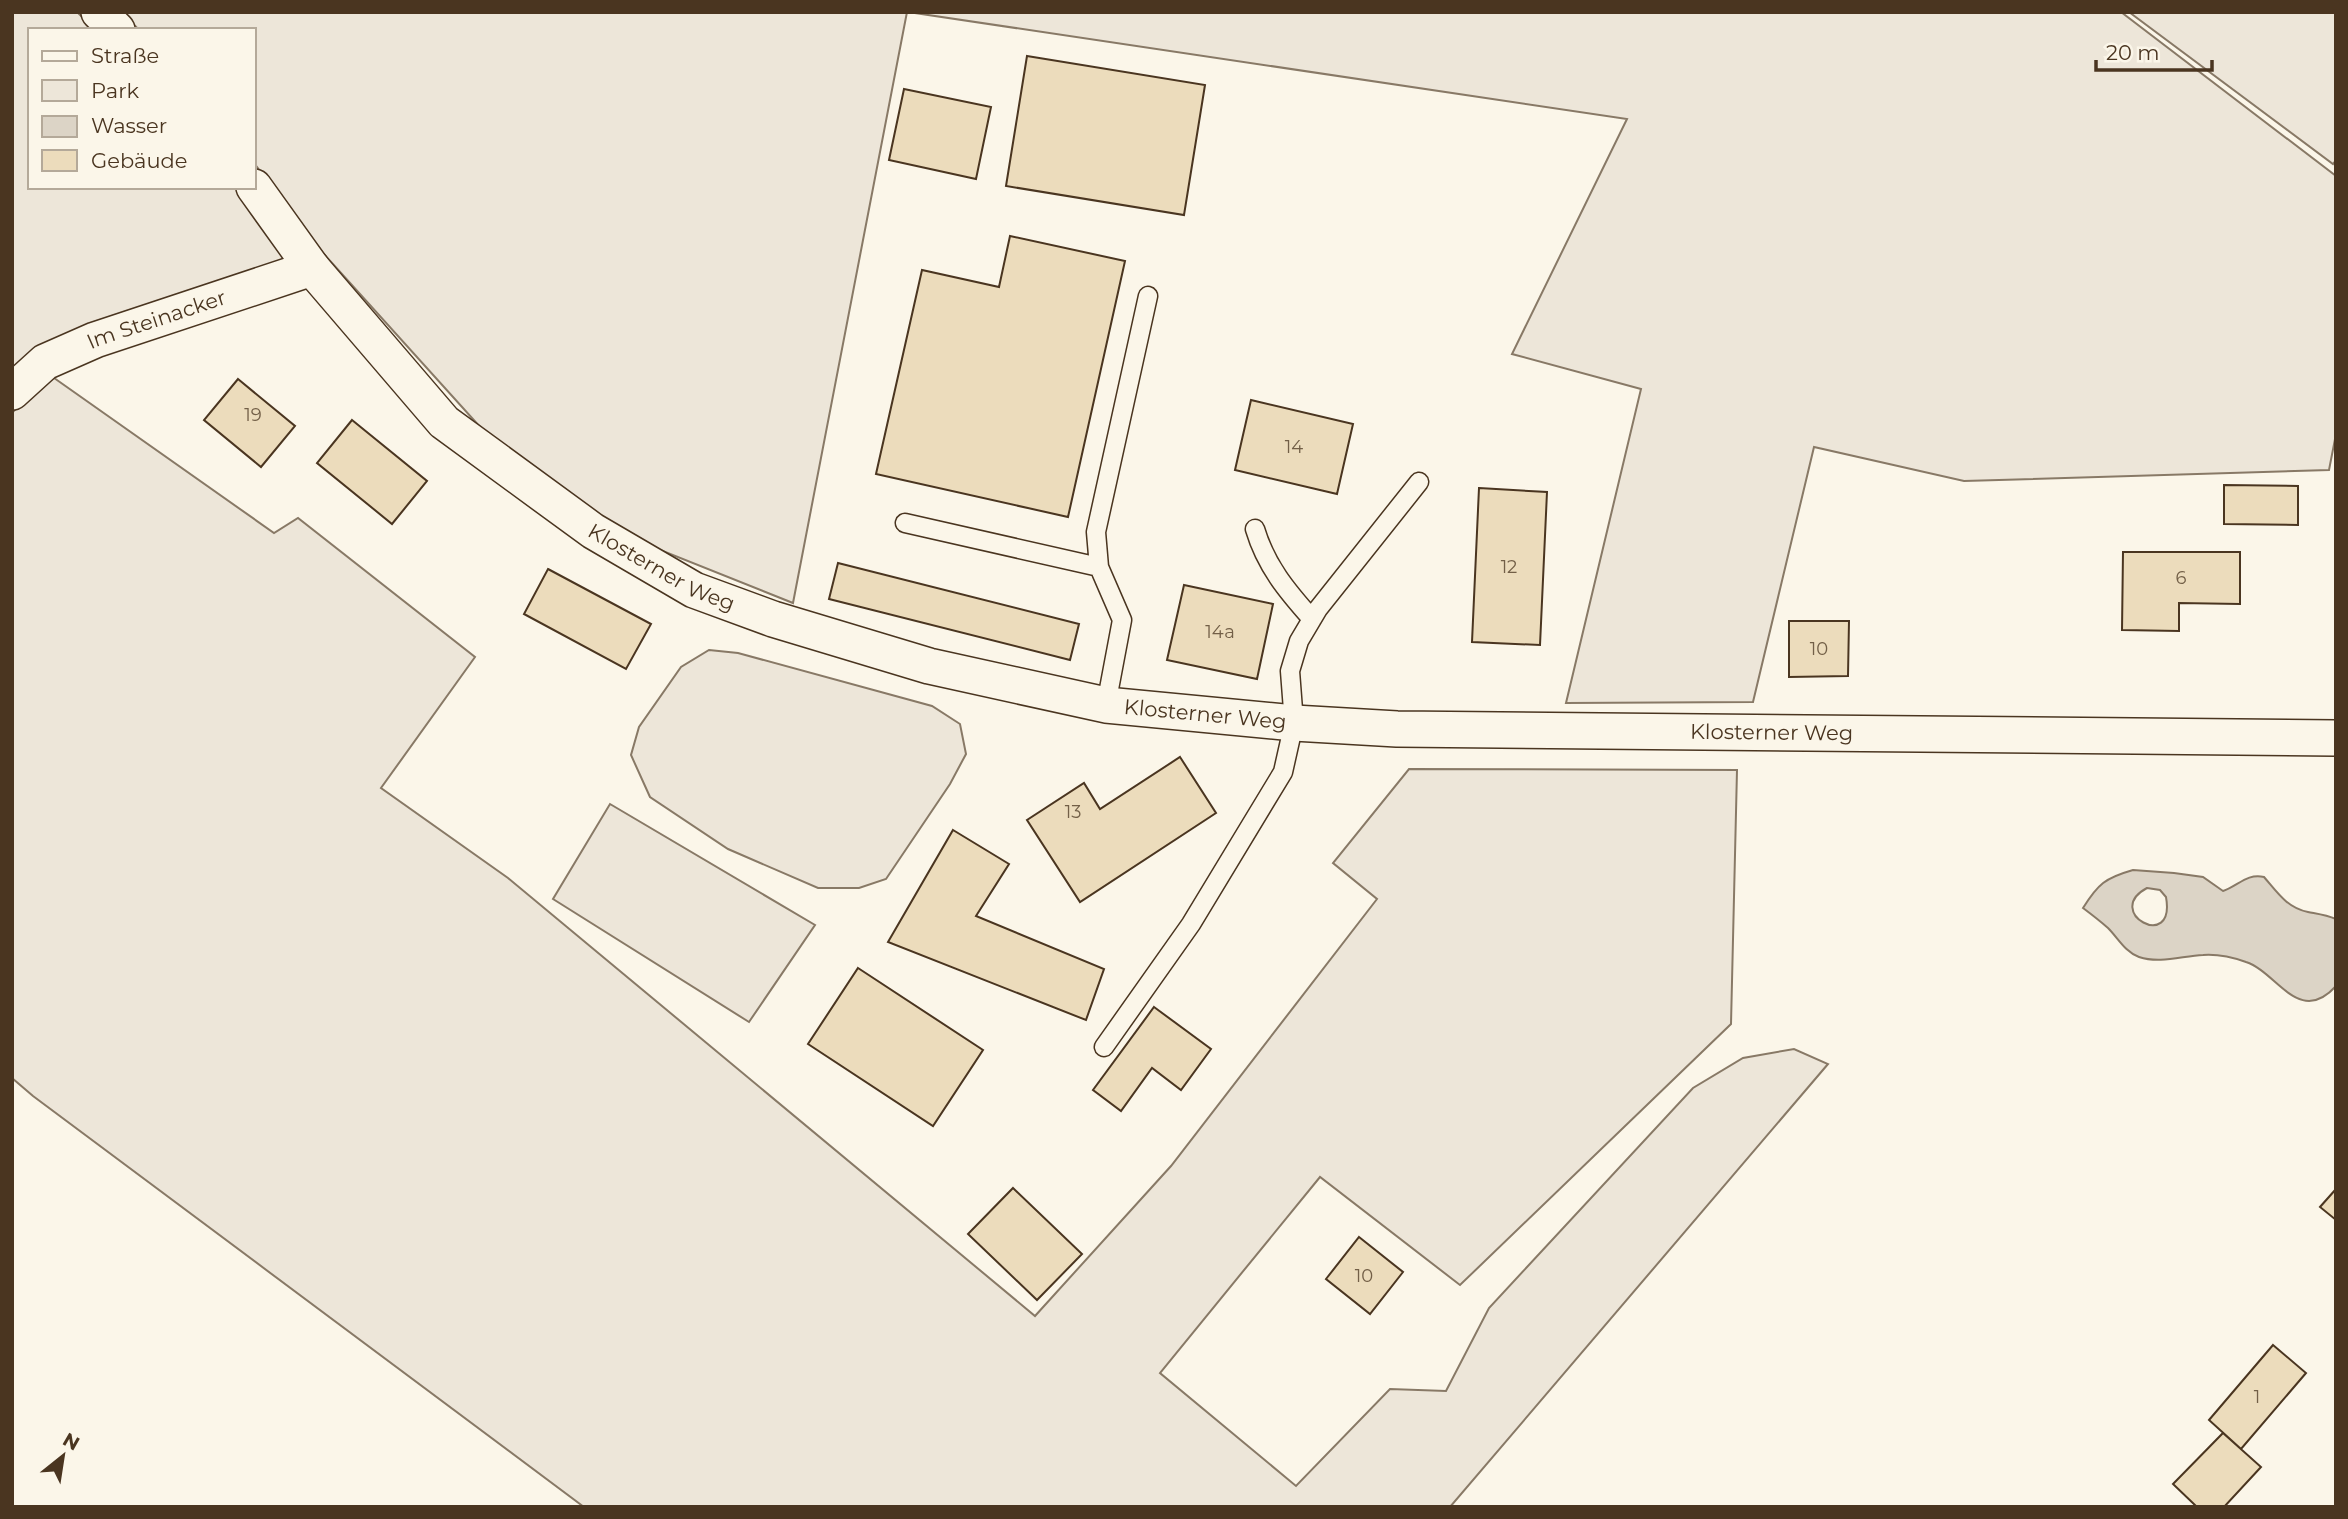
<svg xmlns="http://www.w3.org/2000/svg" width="2348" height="1519" viewBox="0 0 2348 1519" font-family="Montserrat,sans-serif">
	<rect width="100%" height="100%" fill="#fbf6e9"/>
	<path fill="#ede6d9" stroke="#887966" stroke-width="2" d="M12,12H77L96,30H30V187H238L291,261L12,371Z
		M122,12H907L793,603L610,530L481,428L323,253L254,163V30H139Z
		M908,12H2121L2336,176V434L2329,470L1964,481L1814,447L1753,702L1566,703L1641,389L1512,354L1627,119Z
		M2129,12H2336V160L2333,164Z
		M47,373L274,533L298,518L475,657L381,788L508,878L1035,1316L1171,1166L1377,899L1333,863L1409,769L1737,770L1731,1024L1460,1285L1320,1177L1160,1373L1296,1486L1390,1389L1446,1391L1489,1308L1693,1088L1743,1058L1794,1049L1828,1064L1450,1507H584L33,1096L12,1078V413Z
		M709,650L738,653L932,706L960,724L966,754L950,784L886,879L859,888H818L728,849L650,797L631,755L639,727L681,667Z
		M610,804L815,925L749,1022L553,899Z"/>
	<path fill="#dcd4c6" stroke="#887966" stroke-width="2" fill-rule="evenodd" d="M2133,870L2174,873L2203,877L2223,891C2238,886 2247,873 2264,877C2277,892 2287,908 2308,912C2318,914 2326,915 2336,919V986C2299,1027 2277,972 2246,962C2232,957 2217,954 2203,955C2182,956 2160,964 2139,957C2125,952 2118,938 2108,928C2100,921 2091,914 2083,908C2098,884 2105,878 2133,870ZM2147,888L2160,890L2166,897C2176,953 2102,912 2147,888Z"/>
	<path fill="#ecdcbc" stroke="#4a3520" stroke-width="2" d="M1027,56L1205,85L1184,215L1006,186Z
		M904,89L991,107L976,179L889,160Z
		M1010,236L1125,261L1068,517L876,474L922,270L999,287Z
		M238,379L295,426L261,467L204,420Z
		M1251,400L1353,424L1337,494L1235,470Z
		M352,420L427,481L392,524L317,463Z
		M2224,485L2298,486V525L2224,524Z
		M1479,488L1547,492L1540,645L1472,642Z
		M2123,552H2240V604L2179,603V631L2122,630Z
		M838,563L1079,624L1070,660L829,599Z
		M548,569L651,624L626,669L524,614Z
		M1184,585L1273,604L1257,679L1167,660Z
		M1789,621H1849L1848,676L1789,677Z
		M1180,757L1216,813L1080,902L1027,820L1084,783L1100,809Z
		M953,830L1009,864L976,916L1104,969L1086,1020L888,942Z
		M858,968L983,1050L933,1126L808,1044Z
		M1154,1007L1211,1049L1181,1090L1152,1068L1121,1111L1093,1090Z
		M1013,1188L1082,1254L1037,1300L968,1234Z
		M2336,1189V1220L2320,1207Z
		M1359,1237L1403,1272L1370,1314L1326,1279Z
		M2273,1345L2306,1373L2241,1449L2209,1420Z
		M2223,1433L2261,1467L2224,1507H2197L2173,1484Z"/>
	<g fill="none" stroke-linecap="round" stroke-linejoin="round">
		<g stroke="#4a3520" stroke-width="21">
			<path id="service" d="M905,523L1099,567
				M1255,529C1266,566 1287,591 1312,619
				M1106,705L1122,620L1099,567L1096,532L1148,296
				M1104,1047L1191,924L1283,772L1294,723L1290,671L1299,641L1318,609L1419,482"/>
		</g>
		<g stroke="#4a3520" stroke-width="38">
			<g id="minor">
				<path d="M99,12L117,30"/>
				<path id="s1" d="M254,187L312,268L444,422L593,531L694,590L773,619L929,666L1106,705L1294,723L1397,729L2336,738"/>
				<path id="s2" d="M12,392L45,362L95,340L312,268"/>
			</g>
		</g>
		<use href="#service" stroke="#fbf6e9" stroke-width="18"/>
		<use href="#minor" stroke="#fbf6e9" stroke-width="35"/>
	</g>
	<g text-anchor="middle" stroke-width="5" stroke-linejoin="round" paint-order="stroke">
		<g font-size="18" fill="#725f47">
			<text x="253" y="421">19</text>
			<text x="1294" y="453">14</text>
			<text x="1509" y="573">12</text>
			<text x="2181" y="584">6</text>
			<text x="1220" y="638">14a</text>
			<text x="1819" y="655">10</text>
			<text x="1073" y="818">13</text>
			<text x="1364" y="1282">10</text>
			<text x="2257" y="1403">1</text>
		</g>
		<g font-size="21" fill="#4a3520" stroke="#fbf6e9">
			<text dy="7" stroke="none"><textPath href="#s2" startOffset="164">Im Steinacker</textPath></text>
			<text dy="7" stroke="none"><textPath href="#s1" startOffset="565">Klosterner Weg</textPath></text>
			<text dy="7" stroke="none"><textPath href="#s1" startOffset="1132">Klosterner Weg</textPath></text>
			<text dy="7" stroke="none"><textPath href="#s1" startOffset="1699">Klosterner Weg</textPath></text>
		</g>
	</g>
	<rect width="2348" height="1519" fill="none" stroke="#4a3520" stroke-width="28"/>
	<rect x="28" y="28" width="228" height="161" fill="#fbf6e9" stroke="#b4a999" stroke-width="2"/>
	<rect x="42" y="51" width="35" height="10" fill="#fbf6e9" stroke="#b4a999" stroke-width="2"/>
	<text x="91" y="63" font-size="21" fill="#4a3520">Straße</text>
	<rect x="42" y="80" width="35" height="21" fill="#ede6d9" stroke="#b4a999" stroke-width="2"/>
	<text x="91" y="98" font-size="21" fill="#4a3520">Park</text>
	<rect x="42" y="116" width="35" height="21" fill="#dcd4c6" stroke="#b4a999" stroke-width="2"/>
	<text x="91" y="133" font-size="21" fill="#4a3520">Wasser</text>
	<rect x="42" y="150" width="35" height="21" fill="#ecdcbc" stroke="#b4a999" stroke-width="2"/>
	<text x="91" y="168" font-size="21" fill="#4a3520">Gebäude</text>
	<g transform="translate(63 1456) rotate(30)" stroke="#fbf6e9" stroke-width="5" paint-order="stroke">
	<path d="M0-5L12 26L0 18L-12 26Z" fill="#4a3520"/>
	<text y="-10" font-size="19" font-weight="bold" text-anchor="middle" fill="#4a3520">N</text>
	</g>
	<path d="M2096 60v10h116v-10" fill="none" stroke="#4a3520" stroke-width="3.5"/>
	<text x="2106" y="60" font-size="21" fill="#4a3520" stroke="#fbf6e9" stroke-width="5" paint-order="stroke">20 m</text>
</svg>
